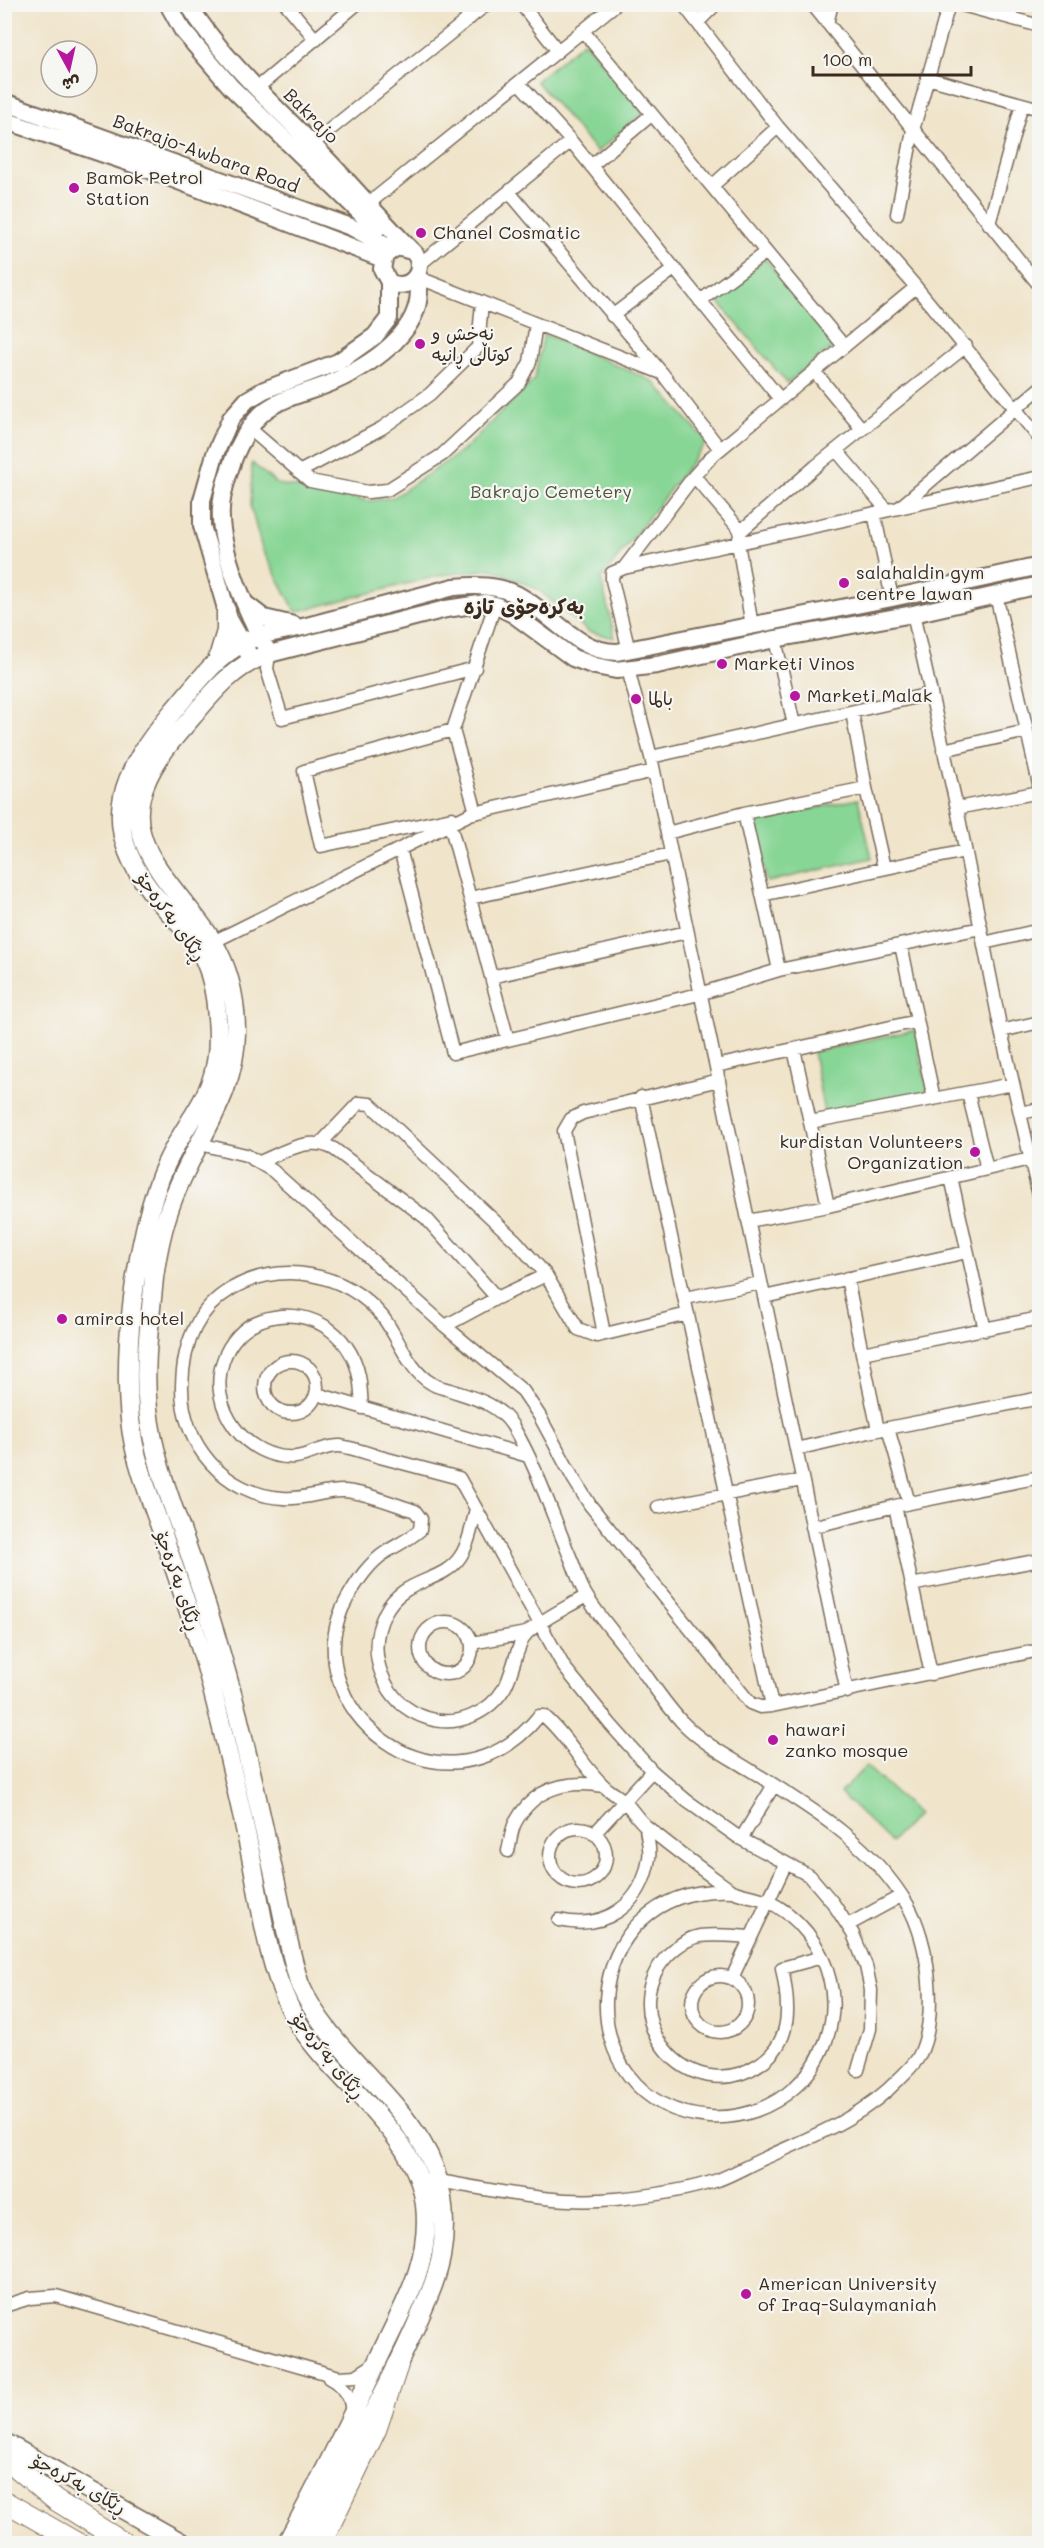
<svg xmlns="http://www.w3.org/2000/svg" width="1044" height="2548" viewBox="0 0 1044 2548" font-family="Mali,'Playpen Sans Arabic',sans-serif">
	<rect width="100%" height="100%" fill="#f6f6f2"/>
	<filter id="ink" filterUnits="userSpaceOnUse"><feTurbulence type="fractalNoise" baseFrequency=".0167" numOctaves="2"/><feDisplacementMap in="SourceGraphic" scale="12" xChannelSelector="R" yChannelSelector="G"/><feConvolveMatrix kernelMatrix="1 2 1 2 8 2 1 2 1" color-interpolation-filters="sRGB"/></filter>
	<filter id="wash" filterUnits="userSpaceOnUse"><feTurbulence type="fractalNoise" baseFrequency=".008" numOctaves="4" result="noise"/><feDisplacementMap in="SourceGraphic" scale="24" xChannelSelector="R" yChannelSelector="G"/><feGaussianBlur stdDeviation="1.35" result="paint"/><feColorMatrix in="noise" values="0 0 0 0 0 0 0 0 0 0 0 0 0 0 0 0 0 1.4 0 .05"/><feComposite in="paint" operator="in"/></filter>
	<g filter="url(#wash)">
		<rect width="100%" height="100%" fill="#f0e4ca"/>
		<path fill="#88d695" stroke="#62805a" stroke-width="1.5" d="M584,41L644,112L597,152L536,81Z
			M765,259L836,344L787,383L717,300Z
			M544,334L653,381L707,442L601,579L615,638L589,632L537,589L493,569L441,575L296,612L262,549L251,508L252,463L277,484L370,501L394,497L462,451L534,380Z
			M858,799L872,858L767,882L753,822Z
			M915,1030L928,1092L824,1113L813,1052Z
			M866,1766L918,1814L891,1842L840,1793Z"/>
	</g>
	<g filter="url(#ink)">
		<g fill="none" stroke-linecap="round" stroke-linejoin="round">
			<g stroke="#7a6b5a" stroke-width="15">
				<path id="minor" d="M286,4L316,40
					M459,4L470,18
					M521,4L558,51
					M683,4L778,127L916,287L1040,439
					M812,4L1040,286
					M958,4L1040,26
					M698,22L716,4
					M827,23L832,4
					M583,31L844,346
					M927,78L1040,109
					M519,83L571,141L780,399
					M256,89L357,4
					M312,144L487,4
					M591,166L651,115
					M712,186L778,127
					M509,192L662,373L720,449
					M368,204L616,4
					M897,214L913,130L949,4
					M989,224L1022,104
					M420,264L571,141
					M417,277L659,372
					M700,301L766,252
					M612,316L674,269
					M814,371L862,429
					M249,428L310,481L368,492L387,490L442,455L519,383L530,362L536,324
					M836,450L887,510
					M299,472L382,428L430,394L478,347L482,302
					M694,476L741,531
					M900,507L1040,388
					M874,513L892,598
					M624,568L694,476L712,456L916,287
					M996,595L1040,788
					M913,614L957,808L1001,1031L1040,1200
					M752,626L738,543L741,531L816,466L966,346
					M775,639L794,725
					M629,651L612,580V573L624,568L1040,477
					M269,654L267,669L282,718L475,668
					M628,669L651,757L847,1692
					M943,750L1027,731
					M651,757L930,694
					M866,788L884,868
					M957,808L1040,792
					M476,812L453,730L495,605
					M744,813L866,788L852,712
					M452,818L321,846L304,771L453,730
					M450,824L508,1040
					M667,833L744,813L779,970L981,928
					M400,849L453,1053L699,994L779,970
					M762,895L965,851
					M470,898L671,854
					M213,942L470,814L654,771
					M984,943L1040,930
					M901,945L934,1099
					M491,977L687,932
					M1001,1031L1040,1022
					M716,1066L794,1049
					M968,1093L987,1169
					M641,1097L772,1706
					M1020,1113L1040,1109
					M810,1122L794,1049L917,1021
					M321,1143L359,1103L370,1104L516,1241L546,1275
					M200,1144L246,1155L273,1171L445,1326L523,1391L539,1415L573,1478L590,1505L750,1703L760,1707L772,1706L1040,1650
					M260,1162C284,1152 309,1135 334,1149L426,1218L497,1298
					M951,1177L985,1330
					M828,1206L1030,1159
					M748,1221L828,1206L810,1122L1013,1084
					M847,1278L862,1353
					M764,1297L967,1252
					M685,1298L761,1283
					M445,1326L497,1298L546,1275L578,1329L597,1336L603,1329L564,1131L571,1119L583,1113L719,1080
					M597,1336L688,1314
					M265 1387a26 26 0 1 1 52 0a26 26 0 1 1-52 0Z
					M317,1394L528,1456
					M362,1408C361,1397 361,1386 359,1376C350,1331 306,1305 262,1320C243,1326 229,1343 223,1361C207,1407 246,1461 296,1457C311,1455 325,1445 340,1446C353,1448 367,1453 380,1457C406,1464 433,1471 459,1478L564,1667L611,1725L652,1771L687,1801L741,1839L810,1876L833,1903L853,1934L866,1966L871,1990L870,2029L858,2070
					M888,1428L909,1503
					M878,1430L1040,1398
					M796,1449L878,1430L862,1353L1040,1318
					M658,1507L802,1480
					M476,1509C472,1525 469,1544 460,1557C442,1584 403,1577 385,1613C375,1633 374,1655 382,1675C390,1696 405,1711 427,1718C456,1728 489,1714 505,1687C513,1673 517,1642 528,1632C544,1618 568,1607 586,1596
					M812,1527L895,1506
					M911,1585L1040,1560
					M420 1648a26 26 0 1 1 52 0a26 26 0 1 1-52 0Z
					M472,1643L526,1633
					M931,1674L895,1506L1040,1477
					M550 1856a28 28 0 1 1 56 0a28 28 0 1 1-56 0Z
					M594,1834L652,1771
					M741,1839L774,1785
					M508,1851C510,1843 511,1831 515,1823C534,1787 567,1780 604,1786
					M559,1920C605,1931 642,1905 649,1858C651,1848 646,1836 646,1826
					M848,1925L901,1896
					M750,1937C733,1936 716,1934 700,1936C688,1938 677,1946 669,1954C609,2015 689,2113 761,2063C794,2040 789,2002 782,1968L822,1957
					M692 2004a28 28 0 1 1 56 0a28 28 0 1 1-56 0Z
					M732,1978L786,1863
					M439,2181C498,2191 556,2205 615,2199C650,2196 685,2191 718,2180C734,2174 749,2165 765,2158C813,2136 862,2118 899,2079C906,2072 915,2064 919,2056C939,2017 929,1940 907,1904C870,1842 809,1807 750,1770C727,1756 701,1742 682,1722C663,1702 648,1677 631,1655C617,1636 600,1618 587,1597C580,1586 576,1571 571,1559C552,1515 537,1466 512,1425C497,1403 474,1398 450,1390C444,1388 436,1387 431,1383C408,1370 398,1336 382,1316C345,1272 281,1260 231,1289C195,1310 183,1347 182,1386C181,1444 225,1495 283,1498C305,1500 324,1490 345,1491C368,1493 393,1504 415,1511L421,1519L420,1530C410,1539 397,1545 386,1552C369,1563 358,1580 348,1597C286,1705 443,1833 539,1716H544C568,1736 582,1766 605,1787C611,1792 618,1796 624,1801C632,1809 638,1820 647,1827C673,1848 701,1869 729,1889C738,1895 754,1896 765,1900C799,1915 822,1946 830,1981C839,2019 824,2061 795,2087C772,2108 741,2119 710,2117C563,2106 573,1882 732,1891
					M4,2306L30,2298L56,2296L339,2377L356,2376L373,2365
					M329,2378C344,2386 353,2397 351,2414"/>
			</g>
			<g stroke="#7a6b5a" stroke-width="20">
				<path id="secondary" d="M168,4L183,31L231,87L377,229
					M188,4C222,58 268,99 312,144C348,180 380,219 416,255C426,274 408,292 389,282L382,269L385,255L397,247L412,251
					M4,102L351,227L392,249
					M4,120L139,166L383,259
					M417,277C430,327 373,364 333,382C311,392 285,396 266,410C252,421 242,439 235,455C229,471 222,490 221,508C218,549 249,617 269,654L446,609L486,603L495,605L513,614L573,658L595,666L616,670L657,665L775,639L913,614L1040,585
					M247,605L264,618L294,625
					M259,636L303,627L454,587C476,585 498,585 518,595C552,613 576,652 617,652L892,598L1040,566
					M252,660L229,619L202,526V500L215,454L231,418L247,400L264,390L338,362L375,336L389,318V282"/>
			</g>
			<g stroke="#7a6b5a" stroke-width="21">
				<path id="primary" d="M259,636C221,648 198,682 173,711C123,771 97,821 150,890C167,912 190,931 203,956C212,975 216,997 217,1018C224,1091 194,1105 166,1164C135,1232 118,1372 134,1445C140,1472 150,1499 160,1526C177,1576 195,1626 209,1677C224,1735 238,1794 250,1852C261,1904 266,1958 289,2006C321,2076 416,2125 425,2205C432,2265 400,2311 376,2364C348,2425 318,2485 286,2544
					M269,654C233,665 210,696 187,723C168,744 148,769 141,797C126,853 188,899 213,942C230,970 236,1000 236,1032C236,1091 200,1135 178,1187C165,1216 158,1247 154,1278C150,1322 143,1365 148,1409C153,1459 174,1508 190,1555C208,1608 224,1662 238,1716C251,1770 263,1824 275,1879C283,1914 289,1951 300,1985C328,2047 387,2085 422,2143C443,2177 448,2218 441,2257C436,2283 424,2306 414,2330C381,2403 340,2473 302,2544
					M217,661L226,631V610
					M4,2442L184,2544"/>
			</g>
			<g stroke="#7a6b5a" stroke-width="22">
				<path id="trunk" d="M4,2457L55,2500L126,2544
					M4,2501L79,2544
					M321,2544L376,2430L398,2365"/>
			</g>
			<use href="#minor" stroke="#fff" stroke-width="12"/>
			<use href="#secondary" stroke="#fff" stroke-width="16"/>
			<use href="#primary" stroke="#fff" stroke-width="18"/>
			<use href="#trunk" stroke="#fff" stroke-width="20"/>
		</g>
	</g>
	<g fill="#b5179e" stroke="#f6f6f2" stroke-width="2">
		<circle cx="74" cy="188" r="6"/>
		<circle cx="421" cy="233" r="6"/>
		<circle cx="420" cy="344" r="6"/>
		<circle cx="844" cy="583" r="6"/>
		<circle cx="722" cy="664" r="6"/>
		<circle cx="795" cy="696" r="6"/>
		<circle cx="636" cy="699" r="6"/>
		<circle cx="975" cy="1152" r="6"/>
		<circle cx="62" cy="1319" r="6"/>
		<circle cx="773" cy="1740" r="6"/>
		<circle cx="746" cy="2294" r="6"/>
	</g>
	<g text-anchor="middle" stroke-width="4.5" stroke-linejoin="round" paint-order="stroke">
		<g font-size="18" fill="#3b2a1e" stroke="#f6f6f2">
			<text transform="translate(311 116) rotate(45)" y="6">Bakrajo</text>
			<text transform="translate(206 154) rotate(20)" y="6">Bakrajo-Awbara Road</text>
			<text transform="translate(171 917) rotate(54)" y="6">ڕێگای بەکرەجۆ</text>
			<text transform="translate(178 1581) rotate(71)" y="6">ڕێگای بەکرەجۆ</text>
			<text transform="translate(328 2056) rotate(51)" y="6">ڕێگای بەکرەجۆ</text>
			<text transform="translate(79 2484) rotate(29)" y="6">ڕێگای بەکرەجۆ</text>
		</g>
		<g font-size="18" fill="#3b2a1e" stroke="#f6f6f2" text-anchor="start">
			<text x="86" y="184">Bamok Petrol<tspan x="86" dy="21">Station</tspan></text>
			<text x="433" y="239">Chanel Cosmatic</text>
			<text x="432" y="340">نەخش و<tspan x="432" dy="21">کوتاڵی ڕانیە</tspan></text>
			<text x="856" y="579">salahaldin gym<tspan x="856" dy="21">centre lawan</tspan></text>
			<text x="734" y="670">Marketi Vinos</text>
			<text x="807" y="702">Marketi Malak</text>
			<text x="648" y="705">بالما</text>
			<text x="963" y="1148" text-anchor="end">kurdistan Volunteers<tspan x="963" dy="21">Organization</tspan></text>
			<text x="74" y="1325">amiras hotel</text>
			<text x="785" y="1736">hawari<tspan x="785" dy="21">zanko mosque</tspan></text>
			<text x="758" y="2290">American University<tspan x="758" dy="21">of Iraq-Sulaymaniah</tspan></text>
		</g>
		<g font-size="18" fill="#4e553c" stroke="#f6f6f2">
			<text x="551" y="498">Bakrajo Cemetery</text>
		</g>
		<g font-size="20" font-weight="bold" fill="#3b2a1e" stroke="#f6f6f2">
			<text x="524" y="614">بەکرەجۆی تازە</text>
		</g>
	</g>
	<rect width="1044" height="2548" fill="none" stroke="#f6f6f2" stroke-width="24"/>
	<g transform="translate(69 69) rotate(172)"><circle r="28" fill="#f6f6f2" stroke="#aba49d" stroke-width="1.5"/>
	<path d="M0-4.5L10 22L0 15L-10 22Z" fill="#b5179e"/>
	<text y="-9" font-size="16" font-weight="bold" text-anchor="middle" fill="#3b2a1e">ش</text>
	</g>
	<path d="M813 66v9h158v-9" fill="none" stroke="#3b2a1e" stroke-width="3"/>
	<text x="822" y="66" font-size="18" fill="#3b2a1e" stroke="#f6f6f2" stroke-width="4.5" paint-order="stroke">100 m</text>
</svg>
